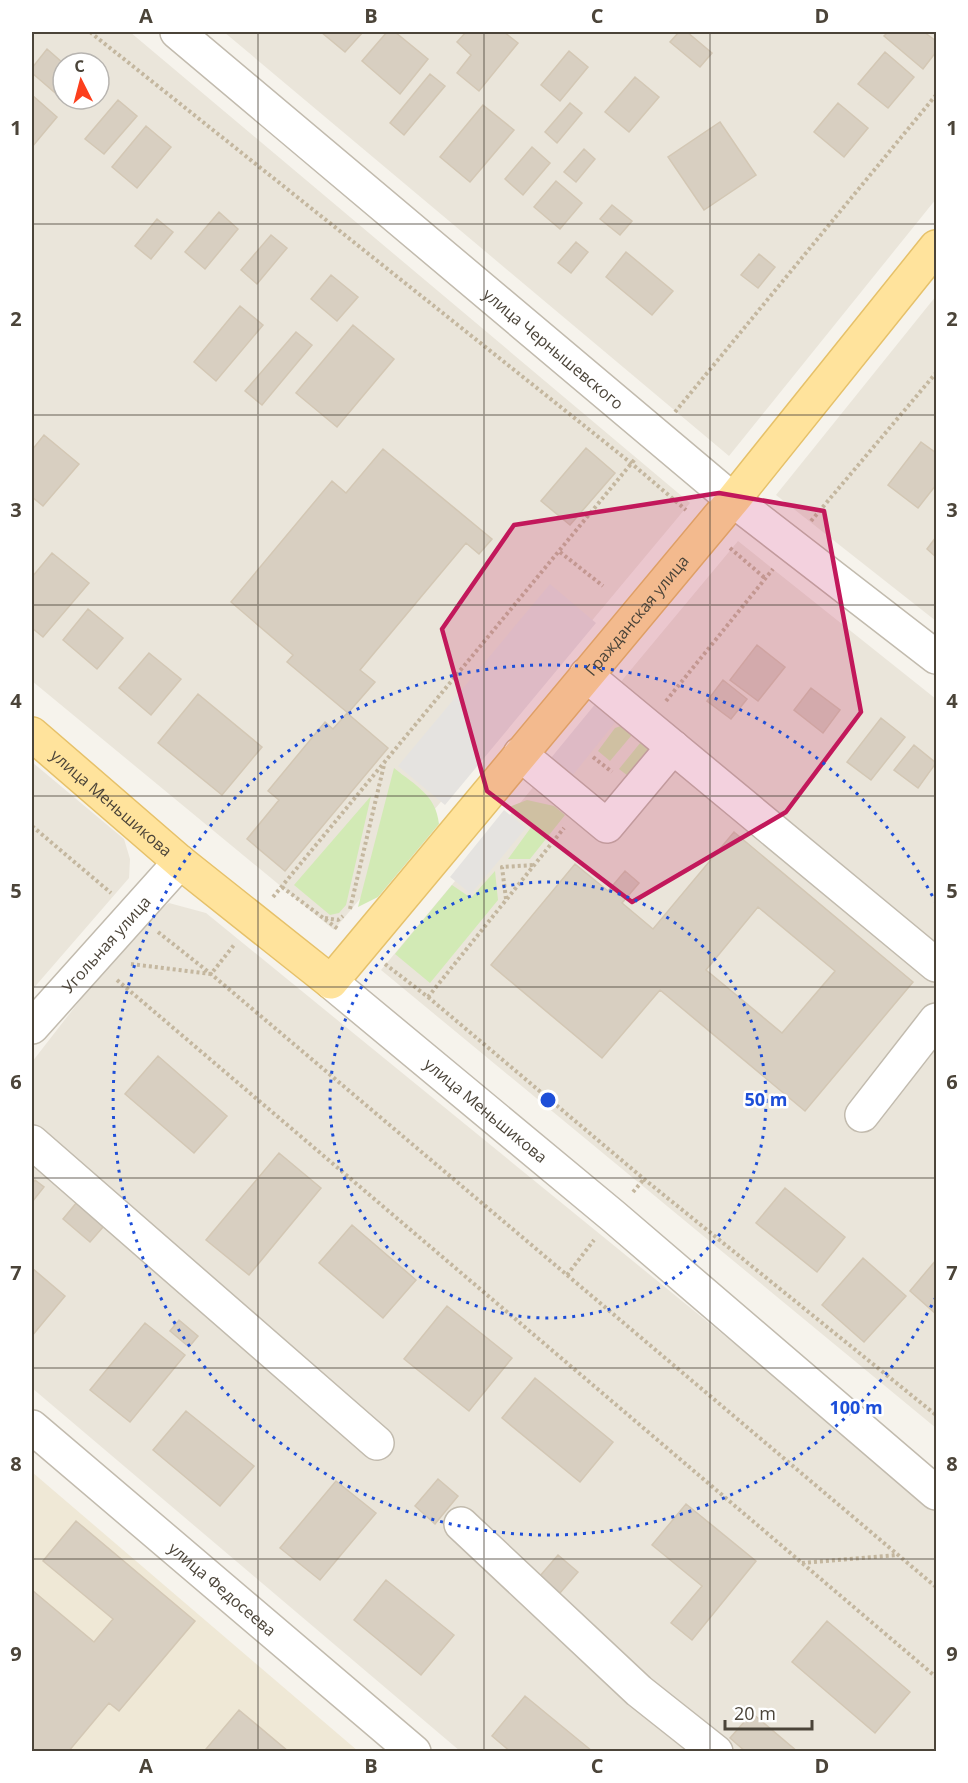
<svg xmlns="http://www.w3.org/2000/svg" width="968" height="1783" viewBox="0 0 968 1783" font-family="'Open Sans',sans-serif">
	<rect width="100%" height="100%" fill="#f6f3ec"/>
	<path fill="#eae5da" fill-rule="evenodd" d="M32,32H130L690,503L334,930L32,681ZM63,63H99V99H63Z
		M224,32H936V199L729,456Z
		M936,296V621L776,495Z
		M738,541L936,699V1428L381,970Z
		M32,762L124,839L130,859L129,878L32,990Z
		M169,903L206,913L936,1508V1751H460L32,1388V1062L140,923Z"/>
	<path fill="#efe8d6" d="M32,1472L358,1751H32Z"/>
	<path fill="#d2eab5" d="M621,726L636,730L610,761L598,751L615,728Z
		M645,737L651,750L632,779L619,769Z
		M394,768C416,786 436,795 439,824L378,897L358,907Z
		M371,796L346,905L339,913L330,915L294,885Z
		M527,800L554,806L565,815L530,859H508L532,826L509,807Z
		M495,871L498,900L430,983L395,954L452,885L471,898Z"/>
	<path fill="#e5e3e0" d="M550,584L596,623L445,805L398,766Z
		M601,697L622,714L568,781L546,764Z
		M504,810L526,828L471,894L450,877Z"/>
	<path fill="#d8cfc1" stroke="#d3c7b4" stroke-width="1.5" fill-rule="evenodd" d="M321,32H363L345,52Z
		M387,32H395L428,59L400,94L362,61Z
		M466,32H504L518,43L479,91L457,73L471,55L457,42Z
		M679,32H687L712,53L700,67L670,42Z
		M888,32H924L936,41V52L923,69L884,36Z
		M47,49L63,63L61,98L32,73V68Z
		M569,51L588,67L560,101L541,85Z
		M885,52L914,77L888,108L858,84Z
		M430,74L445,86L404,135L390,123Z
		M635,77L659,97L629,132L605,112Z
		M32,95L57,117L32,147Z
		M118,100L137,116L104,154L85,139Z
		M570,103L582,113L557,143L545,132Z
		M838,103L868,128L844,157L814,132Z
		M483,105L514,130L470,182L440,157Z
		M720,122L756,175L704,210L668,157Z
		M146,126L171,147L137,188L112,167Z
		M532,147L550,163L523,195L505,179Z
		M584,149L595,159L576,182L564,172Z
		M556,181L582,203L560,229L534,207Z
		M612,205L632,221L620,235L600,219Z
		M219,212L238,229L205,269L185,252Z
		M157,219L173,232L151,259L135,246Z
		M271,235L287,248L257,284L241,270Z
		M576,242L588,252L571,273L558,263Z
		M626,252L673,291L652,315L606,277Z
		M759,254L775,267L758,288L741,275Z
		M331,275L358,297L337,321L311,299Z
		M240,306L263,325L216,381L194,362Z
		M353,325L394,359L337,427L296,393Z
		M296,332L312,345L262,405L245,391Z
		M44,435L79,464L43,506L32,497V450Z
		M921,442L936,453V485L918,508L888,485Z
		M586,448L615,473L570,525L541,501Z
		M383,449L492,539L479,554L466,543L360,670L375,682L348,713L287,662L293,655L231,602L332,481L346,493Z
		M936,537V557L927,549Z
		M52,553L89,583L43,637L32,628V577Z
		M88,609L123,638L97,669L63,640Z
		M757,645L785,667L758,701L730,680Z
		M149,653L181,679L151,715L119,688Z
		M723,680L747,699L731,719L707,701Z
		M811,688L840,710L823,733L794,710Z
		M198,694L262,747L222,795L158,743Z
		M347,713L388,748L285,871L247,839L279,800L268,791L325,722L333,729Z
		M881,718L905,737L871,780L847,762Z
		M914,745L936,763L918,788L894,770Z
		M734,832L913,982L805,1111L660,990L602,1058L491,965L575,864L608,891L625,871L639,883L622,903L653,929ZM758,907L835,971L782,1033L706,970Z
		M158,1056L227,1116L194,1153L125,1094Z
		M279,1153L321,1188L249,1275L206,1240Z
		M35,1180L44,1187L32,1202V1184Z
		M785,1188L845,1237L817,1272L756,1223Z
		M82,1196L110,1219L90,1242L63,1219Z
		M352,1225L416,1280L383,1318L319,1263Z
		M863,1258L906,1296L864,1342L822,1305Z
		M936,1260V1314L910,1291Z
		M32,1268L65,1296L32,1336Z
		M447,1306L512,1358L469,1411L404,1359Z
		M179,1320L198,1336L189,1347L170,1331Z
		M145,1323L185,1355L130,1422L90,1390Z
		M535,1378L613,1442L580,1482L502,1418Z
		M186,1411L254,1466L220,1506L153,1450Z
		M438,1479L458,1496L435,1524L415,1506Z
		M336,1481L376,1513L320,1580L280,1548Z
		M686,1504L756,1561L692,1640L671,1623L702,1586L652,1545Z
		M76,1521L195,1621L119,1711L109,1703L68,1752H32V1590L94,1642L113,1619L43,1561Z
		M558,1555L578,1572L560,1593L540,1576Z
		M386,1580L454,1635L421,1675L354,1620Z
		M827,1621L910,1692L875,1733L792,1662Z
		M525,1696L592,1751V1752H511L492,1736Z
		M239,1710L289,1752L206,1749Z
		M752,1713L798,1752H746L730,1738Z"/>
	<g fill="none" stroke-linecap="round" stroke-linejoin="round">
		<g stroke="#c2bbae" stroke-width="36">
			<g id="minor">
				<path id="s1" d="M177,32L733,500L936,657"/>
				<path d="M586,675L936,965"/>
				<path d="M520,754L607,826L673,747"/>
				<path id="s2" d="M331,982L613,1216L936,1493"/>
				<path id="s3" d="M32,1027L180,862"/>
				<path d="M862,1115L936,1020"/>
				<path d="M32,1142L377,1443"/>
				<path id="s4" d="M32,1427L414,1752"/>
				<path d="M461,1524L639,1691L716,1752"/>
			</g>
		</g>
		<g stroke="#e6c16a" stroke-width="36">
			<g id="major">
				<path id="s5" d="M32,734L180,862L331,982L733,500L936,247"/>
			</g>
		</g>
		<path stroke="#c4b79f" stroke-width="4" stroke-dasharray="3 3" stroke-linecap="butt" d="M90,32L631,463L686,510
			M675,412L936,95
			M811,521L936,373
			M730,548L766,579
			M560,552L603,586
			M666,701L773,569
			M593,757L612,772
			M32,826L111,893
			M282,887L338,929
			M273,897L635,459
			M506,899L502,867L534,865
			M350,909L384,765
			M325,918L338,920L343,916
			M158,932L211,974L936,1587
			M131,964L211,974L234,945
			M385,964L428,997L564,828
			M117,980L936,1677
			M428,997L644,1179L936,1415
			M633,1192L644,1179
			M567,1275L594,1240
			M802,1563L898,1555"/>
		<use href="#minor" stroke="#fff" stroke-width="33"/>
		<use href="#major" stroke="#ffe39c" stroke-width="33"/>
	</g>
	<path fill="#c2185b" fill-opacity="0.2" stroke="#c2185b" stroke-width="4.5" stroke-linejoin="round" d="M719,493L824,511L861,712L786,812L632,902L487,791L442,629L514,525Z"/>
	<path fill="none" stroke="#4b4439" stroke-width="1.5" stroke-opacity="0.55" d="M258,32V1752M484,32V1752M710,32V1752M32,224H936M32,415H936M32,605H936M32,796H936M32,987H936M32,1178H936M32,1368H936M32,1559H936"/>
	<g fill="none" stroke="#1d4ed8" stroke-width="3" stroke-dasharray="3 6">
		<circle cx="548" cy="1100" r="218"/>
		<path d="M936 1297A435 435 0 1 1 936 903"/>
	</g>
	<g text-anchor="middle" stroke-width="5" stroke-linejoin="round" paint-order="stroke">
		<g font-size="16" fill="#4b4439" stroke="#fff">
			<text dy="6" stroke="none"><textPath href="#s1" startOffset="492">улица Чернышевского</textPath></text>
			<text dy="6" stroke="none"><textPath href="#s5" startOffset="866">Гражданская улица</textPath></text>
			<text dy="6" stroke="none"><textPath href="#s5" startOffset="105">улица Меньшикова</textPath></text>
			<text dy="6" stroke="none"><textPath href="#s3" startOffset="111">Угольная улица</textPath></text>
			<text dy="6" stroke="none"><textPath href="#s2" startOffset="201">улица Меньшикова</textPath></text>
			<text dy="6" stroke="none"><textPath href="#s4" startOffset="250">улица Федосеева</textPath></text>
		</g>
	</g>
	<circle cx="548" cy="1100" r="9" fill="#1d4ed8" stroke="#fff" stroke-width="3"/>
	<g font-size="18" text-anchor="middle" font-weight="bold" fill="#1d4ed8" stroke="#fff" stroke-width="5" stroke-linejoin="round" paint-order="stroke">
		<text x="766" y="1106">50 m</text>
		<text x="856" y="1414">100 m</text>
	</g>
	<rect width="968" height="1783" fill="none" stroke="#ffffff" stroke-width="66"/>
	<g transform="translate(81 81) rotate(354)"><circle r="28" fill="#ffffff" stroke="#b7b4b0" stroke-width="1.5"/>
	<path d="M0-4.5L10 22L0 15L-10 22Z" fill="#fc3f1d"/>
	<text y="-9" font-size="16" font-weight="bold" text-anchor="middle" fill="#4b4439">С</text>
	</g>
	<path d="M725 1720v9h87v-9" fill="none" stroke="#4b4439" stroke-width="3"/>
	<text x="734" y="1720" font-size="18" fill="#4b4439" stroke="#ffffff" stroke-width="4.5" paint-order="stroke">20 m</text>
	<rect x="33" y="33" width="902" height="1717" fill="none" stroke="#4b4439" stroke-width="2"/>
	<g font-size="20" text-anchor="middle" font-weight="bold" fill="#4b4439">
		<text x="146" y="23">A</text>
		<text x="371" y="23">B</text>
		<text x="597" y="23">C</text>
		<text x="822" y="23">D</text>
		<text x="16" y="135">1</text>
		<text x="952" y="135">1</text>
		<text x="16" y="326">2</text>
		<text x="952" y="326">2</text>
		<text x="16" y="517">3</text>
		<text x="952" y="517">3</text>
		<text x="16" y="708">4</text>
		<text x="952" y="708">4</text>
		<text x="16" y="898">5</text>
		<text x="952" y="898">5</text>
		<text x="16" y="1089">6</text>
		<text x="952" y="1089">6</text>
		<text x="16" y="1280">7</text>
		<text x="952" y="1280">7</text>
		<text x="16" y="1471">8</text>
		<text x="952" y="1471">8</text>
		<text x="16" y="1661">9</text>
		<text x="952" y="1661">9</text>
		<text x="146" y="1773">A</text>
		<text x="371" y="1773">B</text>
		<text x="597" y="1773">C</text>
		<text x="822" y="1773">D</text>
	</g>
</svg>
